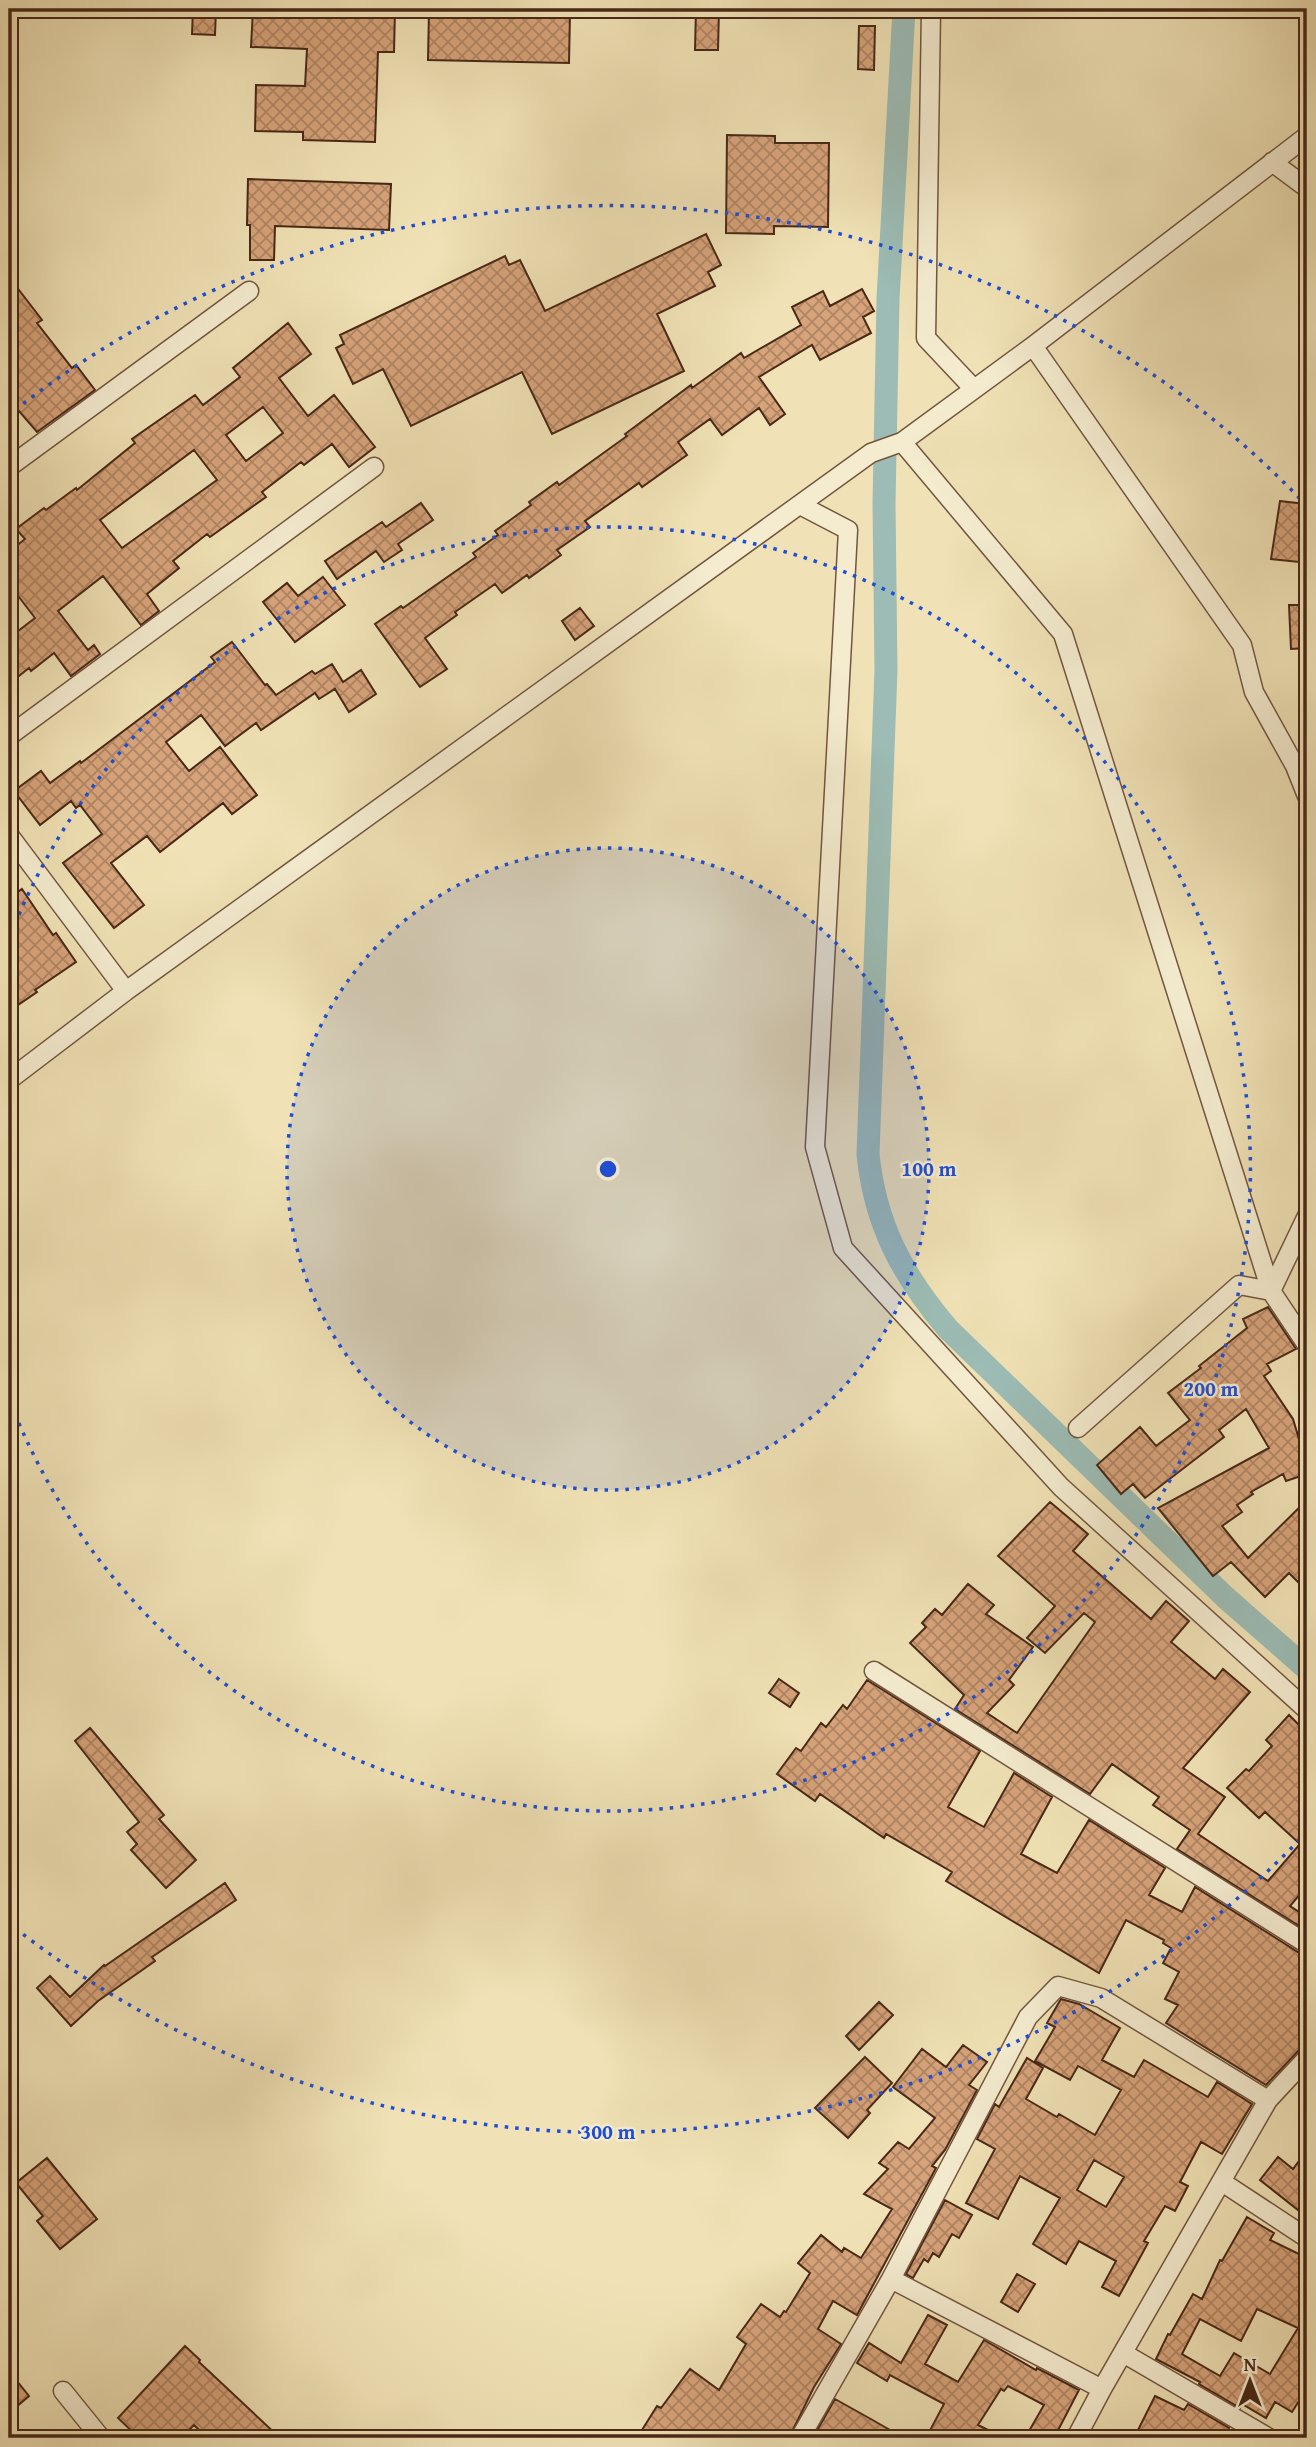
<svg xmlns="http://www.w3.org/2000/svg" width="1316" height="2447" viewBox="0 0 1316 2447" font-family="'Gentium Book Plus',serif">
	<defs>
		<pattern id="building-cross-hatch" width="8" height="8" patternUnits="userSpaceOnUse" patternTransform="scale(1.75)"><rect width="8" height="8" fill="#d7a37a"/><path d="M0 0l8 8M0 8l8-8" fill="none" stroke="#b08563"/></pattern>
	</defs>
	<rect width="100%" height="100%" fill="#f0e2b6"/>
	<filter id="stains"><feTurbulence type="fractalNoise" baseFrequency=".00286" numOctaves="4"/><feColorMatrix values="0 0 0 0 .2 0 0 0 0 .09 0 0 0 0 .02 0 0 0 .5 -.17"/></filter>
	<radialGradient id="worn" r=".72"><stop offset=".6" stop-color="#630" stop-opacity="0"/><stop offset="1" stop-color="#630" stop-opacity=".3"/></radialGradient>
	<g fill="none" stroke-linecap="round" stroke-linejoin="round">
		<path stroke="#9cbcb5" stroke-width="23" d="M904,9L888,299L884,504L886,670L868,1154C875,1225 903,1276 948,1329L1225,1597L1307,1669"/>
	</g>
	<path fill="url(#building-cross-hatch)" stroke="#482817" stroke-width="2" fill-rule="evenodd" d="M193,9H216L215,35L192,34Z
		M253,9H395L394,52H378L375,142L303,140V132L255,131L256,85L305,86L307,49L251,47Z
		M696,9H719L718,50H695Z
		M429,10L570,13L569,63L428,60Z
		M859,26H875L874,70L858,69Z
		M727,135L775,136V143H829L828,227L774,226V234L726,233Z
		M248,179L391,184L389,230L275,226L274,260H250V225H247Z
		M706,234L721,265L708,272L715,286L657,314L684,371L552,434L522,372L411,426L383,369L353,384L336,348L344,344L340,335L505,256L509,265L520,260L545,311Z
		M9,277L42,320L37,323L72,368L76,365L95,390L37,432L19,411L9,418Z
		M862,289L874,311L863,317L871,333L820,360L812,345L759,377L785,414L770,425L759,408L722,435L710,419L678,442L687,455L642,487L639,483L585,521L590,527L557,550L561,555L529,578L527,575L502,593L495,584L455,612L457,615L425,638L447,669L420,687L375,624L401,606L403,608L476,557L473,553L498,535L495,531L531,505L529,502L557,482L559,485L627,436L625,434L691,385L692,388L741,353L744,358L801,325L792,307L823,291L830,306Z
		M288,323L311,354L279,378L308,416L334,395L375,447L349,467L332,444L304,465L301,462L262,492L266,497L210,537L207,534L173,561L179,568L147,594L159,611L141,625L103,576L58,611L88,650L94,645L100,654L71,676L54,653L31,671L29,668L9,684V638L35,618L9,584V552L25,539L16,529L44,508L46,510L76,488L77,490L135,443L132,439L195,395L203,405L240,377L233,368ZM263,407L283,433L246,461L226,435ZM194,450L217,480L122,548L100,520Z
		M1280,501L1305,504L1299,562L1271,559Z
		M421,503L433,520L398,544L402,550L384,562L376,551L337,579L325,561L382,522L386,527Z
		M323,577L345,605L295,642L263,602L287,583L298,596Z
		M1289,605H1307V648L1291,649Z
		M580,608L594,626L575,640L562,621Z
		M232,642L265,685L267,684L276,695L312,671L315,674L332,664L343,682L361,670L376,694L349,712L335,689L319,699L315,693L261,730L256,723L225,746L201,715L166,742L189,771L220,747L257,795L232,814L223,803L160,852L147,836L111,863L144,905L114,928L63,863L102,834L80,805L76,808L71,801L40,825L14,791L41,771L50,783L80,761L81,763L215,662L211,657Z
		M22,889L53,935L56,933L76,962L35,990L37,992L9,1011V898Z
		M1268,1307L1296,1349L1267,1364L1271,1371L1264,1376L1293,1419L1307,1466V1474L1286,1481L1283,1474L1251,1492L1253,1494L1237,1505L1242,1512L1222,1526L1248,1558L1307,1500V1591L1289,1573L1265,1597L1231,1562L1213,1576L1158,1508L1269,1448L1246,1409L1219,1430L1224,1437L1145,1498L1133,1484L1121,1494L1097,1465L1140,1427L1156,1446L1190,1420L1168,1393L1201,1368L1199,1366L1247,1328L1243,1319Z
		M1050,1502L1088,1534L1073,1551L1151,1619L1166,1601L1189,1621L1171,1642L1215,1679L1223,1669L1250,1692L1183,1768L1225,1797L1198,1834L1268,1881L1300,1844L1265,1812L1259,1818L1227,1788L1246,1769L1249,1771L1272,1746L1266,1740L1289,1715L1307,1733V1886L1290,1906L1307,1917V1931L1177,1849L1190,1830L1153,1805L1159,1797L1112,1764L1090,1794L955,1709L964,1695L910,1643L926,1627L922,1623L935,1609L942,1615L968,1584L994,1605L986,1614L1033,1647L1009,1680L1014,1685L987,1713L1017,1733L1095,1622L1084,1613L1045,1653L1027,1638L1055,1606L998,1556Z
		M779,1679L799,1693L790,1707L769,1693Z
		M867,1680L980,1751L948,1807L984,1827L1014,1773L1052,1797L1021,1854L1057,1873L1089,1820L1165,1868L1149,1895L1182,1912L1195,1887L1301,1954L1307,1955V2047L1299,2050L1266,2085L1166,2023L1178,2005L1165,1999L1179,1972L1163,1963L1171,1948L1163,1943L1164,1940L1126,1920L1099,1973L946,1881L952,1872L886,1834L884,1838L820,1794L815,1801L777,1774L796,1748L801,1751L821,1723L826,1727L843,1705L847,1709Z
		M90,1728L164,1815L159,1819L196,1860L166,1888L131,1850L137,1844L127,1832L139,1822L75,1741Z
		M225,1883L236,1900L152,1957L155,1961L98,2001L71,2026L37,1988L50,1976L70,1997L104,1965L105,1966Z
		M1061,1999L1079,2004L1120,2028L1102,2060L1134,2077L1144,2060L1208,2097L1217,2082L1252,2104L1222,2154L1201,2142L1180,2182L1188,2186L1175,2211L1165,2206L1144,2241L1148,2243L1119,2296L1102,2287L1116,2261L1079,2241L1066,2264L1033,2244L1060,2198L1020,2176L998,2219L966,2203L995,2149L977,2139L995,2104L999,2107L1027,2058L1043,2068L1026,2099L1057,2117L1059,2114L1095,2135L1121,2090L1078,2066L1070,2080L1035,2061L1055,2027L1047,2023ZM1094,2160L1124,2177L1106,2207L1077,2190Z
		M879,2002L893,2015L859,2050L846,2036Z
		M963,2045L987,2062L969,2085L977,2090L945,2150L932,2166L936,2168L857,2315L833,2301L818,2329L841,2344L814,2387L789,2438H637L657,2406L661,2408L690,2369L719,2390L746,2344L737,2337L761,2304L780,2317L784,2311L786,2312L810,2273L798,2263L821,2235L842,2252L844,2248L861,2258L892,2209L864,2194L888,2169L879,2163L898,2142L909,2149L935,2118L893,2087L922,2049L946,2067Z
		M865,2057L892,2083L867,2110L870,2113L848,2138L815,2108Z
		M1307,2150V2199L1298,2210L1260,2180L1278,2157L1293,2169Z
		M47,2158L97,2219L60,2249L37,2221L43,2216L16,2183Z
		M945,2200L972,2215L959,2238L952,2234L939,2257L933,2253L928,2262L924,2259L913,2278L906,2274Z
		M1247,2217L1274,2233L1270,2240L1307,2258V2406L1299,2401L1292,2412L1275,2402L1266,2418L1242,2404L1240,2408L1199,2384L1200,2382L1156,2359L1168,2334L1170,2335L1193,2294L1202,2299L1220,2260L1222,2261ZM1257,2309L1298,2328L1270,2374L1234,2353L1220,2376L1182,2354L1200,2319L1241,2341Z
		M1017,2274L1035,2284L1018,2312L1001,2302Z
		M928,2315L947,2325L925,2364L958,2382L984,2340L1036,2370L1037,2368L1079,2390L1054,2438H1025L1044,2405L1008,2386L1004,2391L1001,2389L978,2425L1004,2438H926L944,2404L890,2375L887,2381L857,2363L869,2343L901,2363Z
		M185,2346L200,2360L199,2362L280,2438H207L194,2425L181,2438H139L118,2418Z
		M9,2371L29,2396L9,2413Z
		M1155,2396L1184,2410L1188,2404L1229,2428L1224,2438H1134Z
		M835,2399L869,2418L904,2438H822L815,2434Z"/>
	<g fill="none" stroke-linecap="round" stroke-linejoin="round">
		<g stroke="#72563f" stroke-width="21">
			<path id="minor" d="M931,9L926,338L974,389
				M1272,162L1307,188
				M1033,346L1242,645L1254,692L1295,766L1307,796
				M902,442L1063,634L1271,1291L1307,1345
				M9,467L249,291
				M800,505L848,530L815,1147L843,1248L1061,1487L1307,1710
				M9,736L374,467
				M9,835L126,991
				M9,1080L126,991L871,453L902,442L1033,346L1307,136
				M1078,1428L1239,1285L1271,1291L1307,1216
				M874,1671L1307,1944
				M1222,2182L1307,2238
				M891,2279L1102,2389
				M1123,2353L1269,2438
				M63,2391L101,2438
				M800,2438L891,2279L1028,2017L1058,1986L1101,1998L1268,2100
				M1076,2438L1102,2389L1268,2100L1307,2058"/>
		</g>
		<use href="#minor" stroke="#f5ecd0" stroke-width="18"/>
	</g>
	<circle cx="608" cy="1169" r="321" fill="#1d4ed8" fill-opacity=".12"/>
	<g fill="none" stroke="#1d4ed8" stroke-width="3.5" stroke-dasharray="3.5 7">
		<circle cx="608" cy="1169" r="321"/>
		<path d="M11 934A642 642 0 1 1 11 1404"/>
		<path d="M1307 1832A963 963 0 0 1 15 1928M15 410A963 963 0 0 1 1307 506"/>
	</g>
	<circle cx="608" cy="1169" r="10" fill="#1d4ed8" stroke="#f5ecd0" stroke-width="3.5"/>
	<g font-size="21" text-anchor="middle" font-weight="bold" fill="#1d4ed8" stroke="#f5ecd0" stroke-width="5" stroke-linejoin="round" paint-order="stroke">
		<text x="929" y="1176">100 m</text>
		<text x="1211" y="1396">200 m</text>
		<text x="608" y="2139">300 m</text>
	</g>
	<rect width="1316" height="2447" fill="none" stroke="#f0e2b6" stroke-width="35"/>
	<rect x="10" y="10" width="1295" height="2426" fill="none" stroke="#482817" stroke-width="3.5"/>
	<rect x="18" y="18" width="1281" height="2412" fill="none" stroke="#482817" stroke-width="2"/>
	<g transform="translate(1250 2381)" stroke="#f5ecd0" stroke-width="5" paint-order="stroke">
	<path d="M0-5L12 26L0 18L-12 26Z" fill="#482817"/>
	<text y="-10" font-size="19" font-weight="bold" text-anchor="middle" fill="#482817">N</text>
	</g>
	<rect width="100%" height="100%" filter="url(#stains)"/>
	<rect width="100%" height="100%" fill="url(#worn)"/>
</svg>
